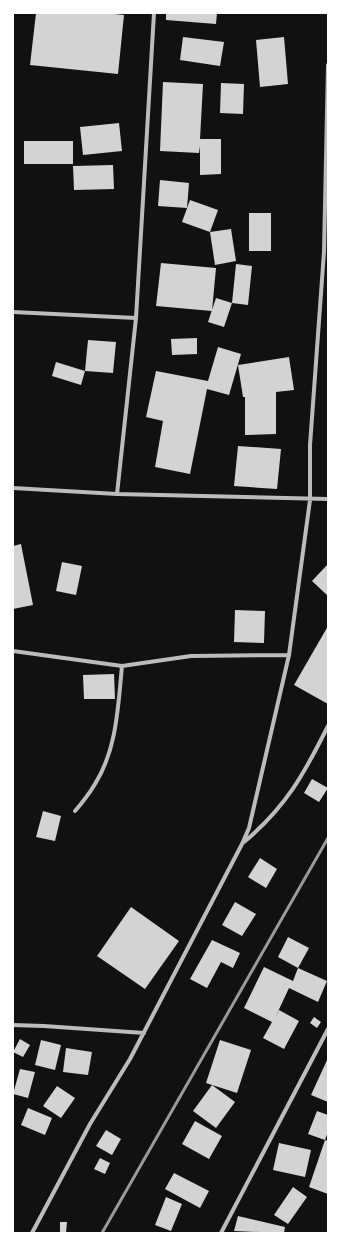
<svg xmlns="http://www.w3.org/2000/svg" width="341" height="1246" viewBox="0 0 341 1246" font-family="'PT Sans',sans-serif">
	<rect width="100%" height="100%" fill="#111"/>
	<path fill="#d3d3d3" d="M36,13H105L124,15L118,74L30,65Z
		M166,13H217L216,24L166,20Z
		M183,37L224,42L220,66L180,60Z
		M284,37L288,84L260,87L256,40Z
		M163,82L203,84L200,139H221V174L200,175V146L199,153L160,151Z
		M221,83L244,84L243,114L220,113Z
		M119,123L122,151L83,155L80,127Z
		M24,141H73V164H24Z
		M113,165L114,189L74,190L73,166Z
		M160,180L189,183L187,208L158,206Z
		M190,200L218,210L210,232L182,222Z
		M249,213H271V251H249Z
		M231,229L236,261L215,265L210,232Z
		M161,263L216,268L212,311L156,306Z
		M236,264L252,266L248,305L232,303Z
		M216,298L232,303L224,327L208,322Z
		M197,338V354L172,355L171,339Z
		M88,340L116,342L113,373L85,371Z
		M218,347L241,354L229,395L207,389L190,474L155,467L163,421L146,417L156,371L208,381Z
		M289,357L294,390L276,392V434L245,435V397H243L238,365Z
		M56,362L85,371L81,385L52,376Z
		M238,446L281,449L277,489L234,486Z
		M21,544L33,605L13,609V546Z
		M62,562L82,566L76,595L56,591Z
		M328,564V596L312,581Z
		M235,610L265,611L264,643L234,642Z
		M328,626V704L294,685Z
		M114,674L115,699H84L83,675Z
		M312,779L328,788L319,802L304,793Z
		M43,811L61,816L55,841L36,837Z
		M260,858L277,869L266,888L248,877Z
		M235,902L256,914L242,936L222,925Z
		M131,907L179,941L145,989L97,956Z
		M288,937L309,948L298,968L278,957Z
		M212,940L240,953L233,968L221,962L207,988L190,979Z
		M264,967L293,981L298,968L327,981L318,1002L289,988L275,1018L279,1010L299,1021L284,1049L263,1038L272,1022L244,1008Z
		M314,1017L321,1022L317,1028L310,1023Z
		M20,1039L30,1045L23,1057L13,1052Z
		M41,1040L61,1045L55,1070L35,1065Z
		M220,1040L251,1050L237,1093L206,1083Z
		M66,1048L92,1052L88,1075L63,1072Z
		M328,1058V1102L311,1095Z
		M20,1069L35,1072L28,1098L13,1094Z
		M212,1085L235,1102L216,1128L193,1111Z
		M57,1086L75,1098L61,1118L43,1106Z
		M28,1108L52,1118L45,1135L21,1125Z
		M317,1111L328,1115V1132L325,1140L308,1134Z
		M195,1121L222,1136L209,1159L182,1144Z
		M106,1130L121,1139L112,1155L96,1146Z
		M325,1140L328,1141V1194L309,1187Z
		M279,1143L311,1150L305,1177L273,1170Z
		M100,1158L110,1163L105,1174L94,1169Z
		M174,1173L209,1191L200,1208L165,1189Z
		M293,1187L307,1197L288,1224L274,1215Z
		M166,1197L182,1204L171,1231L155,1225Z
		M238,1216L285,1227L284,1233L234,1231Z
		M60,1222H67L66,1233H60Z"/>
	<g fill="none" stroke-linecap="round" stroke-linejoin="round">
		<path stroke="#bcbcbc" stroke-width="4" d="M13,312L136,318
			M13,488L117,494L328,499
			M117,494L136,318L154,13
			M13,651L122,666L191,656L289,655
			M75,811C82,803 89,794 95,784C117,749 118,706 122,666
			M244,842C286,807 304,774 328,726
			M13,1025L44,1026L144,1033
			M32,1233L90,1124L130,1059L242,844L249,828L289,655L310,500V445L324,252L328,65
			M221,1233L328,1029"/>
		<path stroke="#9a9a9a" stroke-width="3" d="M102,1233L328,838"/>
	</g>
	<rect width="341" height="1246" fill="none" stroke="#ffffff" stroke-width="28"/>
</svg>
